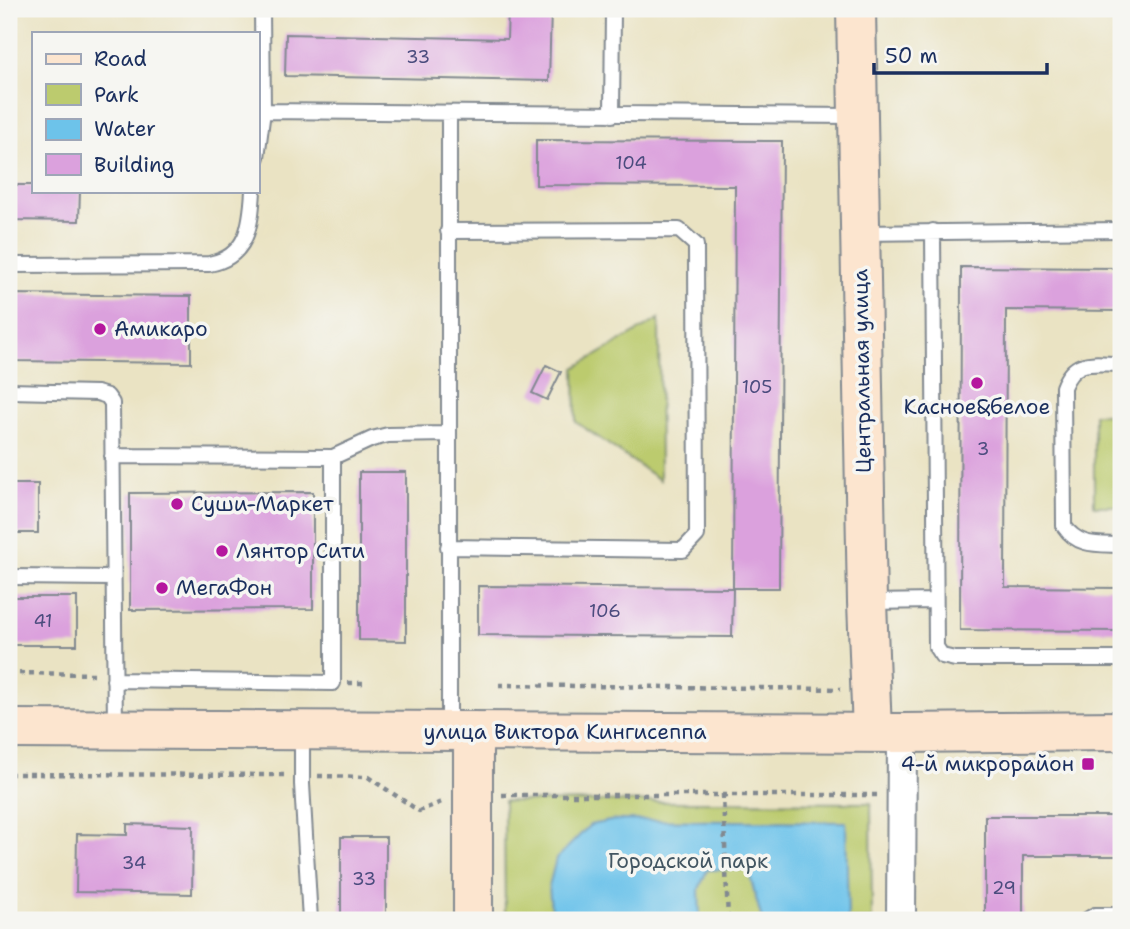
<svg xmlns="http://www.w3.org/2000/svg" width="1130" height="929" viewBox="0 0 1130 929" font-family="'Shantell Sans',sans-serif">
	<rect width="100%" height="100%" fill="#f6f6f2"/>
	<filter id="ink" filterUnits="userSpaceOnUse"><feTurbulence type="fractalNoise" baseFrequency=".0143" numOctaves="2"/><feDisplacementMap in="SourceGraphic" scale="14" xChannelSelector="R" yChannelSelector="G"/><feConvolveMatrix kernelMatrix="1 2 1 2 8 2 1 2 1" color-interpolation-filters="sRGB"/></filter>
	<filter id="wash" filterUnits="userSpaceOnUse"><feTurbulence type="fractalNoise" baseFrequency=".00686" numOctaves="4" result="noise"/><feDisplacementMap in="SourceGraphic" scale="28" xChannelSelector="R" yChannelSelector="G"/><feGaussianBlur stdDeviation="1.57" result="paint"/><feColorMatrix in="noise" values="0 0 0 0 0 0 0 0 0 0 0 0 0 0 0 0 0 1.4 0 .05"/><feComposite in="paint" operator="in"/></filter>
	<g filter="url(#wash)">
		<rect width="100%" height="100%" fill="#eae3c3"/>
		<path fill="#bccb6e" stroke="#6c7d66" stroke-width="2" d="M659,319L660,480L576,422L575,368Z
			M1094,414H1121V506H1094Z
			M504,801L871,803L872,920H505Z"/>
		<path fill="#6dc3ea" stroke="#4479a4" stroke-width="2" d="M615,820L846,822L848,920H762L748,869L707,870L699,889L700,920H552L549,886L556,859L590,825Z"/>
		<g id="blocks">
			<path fill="#dba1dd" d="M508,9H551L549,81L285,76L286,34L507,39Z
				M536,140L782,141L779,588H733L735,186L536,185Z
				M9,185H33V191H80L79,221L9,220Z
				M961,267L1121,268V311L1006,310L1005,587L1121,588V631L960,630Z
				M9,294L191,296V363L9,361Z
				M546,365L561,372L547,400L532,393Z
				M359,472H406V641L359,640Z
				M9,484H38V533H9Z
				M313,492V609L130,610V493Z
				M478,586L733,588L732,637L478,635Z
				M9,597H77V645H9Z
				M985,816H1121V856H1023V920H985Z
				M127,824L193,826L192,894L76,892L77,834L127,835Z
				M341,837H386V920H341Z"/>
		</g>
	</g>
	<g filter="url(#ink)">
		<use href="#blocks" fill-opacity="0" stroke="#828990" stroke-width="2"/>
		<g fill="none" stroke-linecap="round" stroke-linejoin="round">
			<g stroke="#828990" stroke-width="18">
				<path id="lane" d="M262,9L263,111L856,116
					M612,115L613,9
					M257,157L263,111
					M933,231L936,647L942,656L955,659H1121
					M861,233L1121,230
					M9,265L209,264C248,257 251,224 253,191
					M1121,364C1094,364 1075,357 1063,387L1064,526C1078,547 1097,544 1121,545
					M9,391L97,393L107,396L112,403L115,729
					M112,456L333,457
					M448,547L683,550L697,535L696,245L679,230L448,231
					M9,577L112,578
					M870,602L935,601
					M114,680L333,683V457L372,439L388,435L448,434
					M449,728V114
					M302,732V784L310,920
					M1087,920L1095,915H1121"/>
			</g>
			<g stroke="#828990" stroke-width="32">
				<path id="street" d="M901,920L902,733"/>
			</g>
			<g stroke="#828990" stroke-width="42">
				<path id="secondary" d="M856,9L867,602L872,732
					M9,729L902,733L1121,731
					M473,731V920"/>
			</g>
			<path stroke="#828990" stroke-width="4.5" stroke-dasharray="5 5" stroke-linecap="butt" d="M9,673L99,674
				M348,683H368
				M499,685L841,689
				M9,774L284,775
				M318,776L368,777L419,811L444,801
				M723,794L728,920
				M502,795H878"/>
			<use href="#lane" stroke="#fff" stroke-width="14"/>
			<use href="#street" stroke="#fff" stroke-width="28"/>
			<use href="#secondary" stroke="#fce5cf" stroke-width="38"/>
		</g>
	</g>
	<g fill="#b5179e" stroke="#f6f6f2" stroke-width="2.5">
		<circle cx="100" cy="329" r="7"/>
		<circle cx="977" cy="383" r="7"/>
		<circle cx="177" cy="504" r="7"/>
		<circle cx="222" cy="551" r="7"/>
		<circle cx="162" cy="588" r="7"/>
		<rect x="1081" y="757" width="14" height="14" rx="3.5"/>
	</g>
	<g text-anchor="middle" stroke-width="7" stroke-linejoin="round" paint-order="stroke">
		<g font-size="18" fill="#4b4c7e">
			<text x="418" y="63">33</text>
			<text x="631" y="169">104</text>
			<text x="757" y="393">105</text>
			<text x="983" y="455">3</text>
			<text x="605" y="617">106</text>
			<text x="43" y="627">41</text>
			<text x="134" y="869">34</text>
			<text x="364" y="885">33</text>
			<text x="1004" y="894">29</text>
		</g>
		<g font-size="21" fill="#1b2f5e" stroke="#f6f6f2" text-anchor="start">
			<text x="114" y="336">Амикаро</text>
			<text x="977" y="414" text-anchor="middle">Касное&amp;белое</text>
			<text x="191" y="511">Суши-Маркет</text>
			<text x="236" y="558">Лянтор Сити</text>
			<text x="176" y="595">МегаФон</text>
			<text x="1074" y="771" text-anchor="end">4-й микрорайон</text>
		</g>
		<g font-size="21" fill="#1b2f5e" stroke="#f6f6f2">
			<text transform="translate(862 371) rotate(-91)" y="7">Центральная улица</text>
			<text x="565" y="739">улица Виктора Кингисеппа</text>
		</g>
		<g font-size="21" fill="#435662" stroke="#f6f6f2">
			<text x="688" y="868">Городской парк</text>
		</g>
	</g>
	<rect width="1130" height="929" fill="none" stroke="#f6f6f2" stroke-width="35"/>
	<rect x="32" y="32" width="228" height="161" fill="#f6f6f2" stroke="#9ea6b7" stroke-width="2"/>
	<rect x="46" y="54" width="35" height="10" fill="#fce5cf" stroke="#9ea6b7" stroke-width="2"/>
	<text x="94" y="66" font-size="21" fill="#1b2f5e">Road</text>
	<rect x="46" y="84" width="35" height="21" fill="#bccb6e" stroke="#9ea6b7" stroke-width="2"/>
	<text x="94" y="102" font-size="21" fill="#1b2f5e">Park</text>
	<rect x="46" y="119" width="35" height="21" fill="#6dc3ea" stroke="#9ea6b7" stroke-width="2"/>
	<text x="94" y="136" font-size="21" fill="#1b2f5e">Water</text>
	<rect x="46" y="154" width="35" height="21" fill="#dba1dd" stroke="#9ea6b7" stroke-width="2"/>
	<text x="94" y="172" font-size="21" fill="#1b2f5e">Building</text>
	<path d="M874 63v10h173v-10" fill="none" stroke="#1b2f5e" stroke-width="3.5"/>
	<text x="885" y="63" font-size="21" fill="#1b2f5e" stroke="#f6f6f2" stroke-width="5" paint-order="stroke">50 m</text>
</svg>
